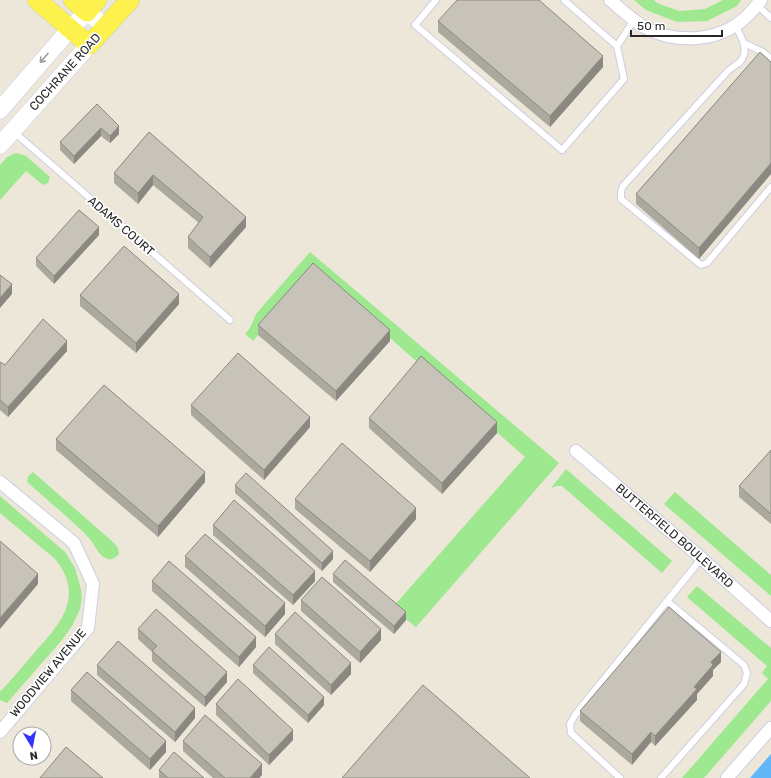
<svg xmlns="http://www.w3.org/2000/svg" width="771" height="778" viewBox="0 0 771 778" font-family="Rubik,sans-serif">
	<rect width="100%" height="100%" fill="#ece7d8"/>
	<path fill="#9ee88f" d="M634,0H654L657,3L679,11L705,9L723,0H741L737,6L707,21L677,22L646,10Z
		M16,153L26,156L50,177L48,183L43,185L26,171L0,200V165L7,157Z
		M310,252L559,463L416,627L392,608L525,457L314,271L253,341L245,334L250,328L256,314Z
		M566,469L672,561L662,573L562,486H557L551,488Z
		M33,472L114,543L118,548L119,554C116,557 113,560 108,559C99,557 95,545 90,539C70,518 48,501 27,482L28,476Z
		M675,492L771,575V596L664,504Z
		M0,496L65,552L75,568L81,589L82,599L80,609L72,626L62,640L7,703L0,700V690L1,691C13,678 24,665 35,652C57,627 82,602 61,567C56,558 45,551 37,544C25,534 12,523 0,513Z
		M697,586L771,648V701L704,778H682L768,679L762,673L767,666L687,597Z"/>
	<path fill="#61b6f8" d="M771,754V778H750Z"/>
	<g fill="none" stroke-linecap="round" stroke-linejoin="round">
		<g stroke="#cdcee3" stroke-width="8">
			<path id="lane" d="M436,0L415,25L562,150L624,79L617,46L564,0
				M757,5L771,18
				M735,25C741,36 750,50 740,62C736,65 731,68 727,72L623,186L621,191V199L701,265L707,263L771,187
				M744,43L763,52L771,59
				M617,46L634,20
				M14,132L230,320
				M620,778L571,733L570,724L575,715L667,601
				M661,778L744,684L747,673L744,665L667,601L701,559"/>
		</g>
		<g stroke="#cdcee3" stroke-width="14">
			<g id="street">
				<path d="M610,0C622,10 633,21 646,28C677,44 718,42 745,18C751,13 756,6 761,0"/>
				<path id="s1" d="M576,451L692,550L771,621"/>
				<path d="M0,482L74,543L93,584L88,628L0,732"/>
				<path d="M727,778L771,728"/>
			</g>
		</g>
		<g stroke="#cdcee3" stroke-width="18">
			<path id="secondary" d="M0,110L70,29L87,12L106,27
				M0,145L89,45"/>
		</g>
		<g stroke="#cbcbcb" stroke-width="20">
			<path id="primary" d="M37,0L89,45L130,0
				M73,0L87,12L97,0"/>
		</g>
		<use href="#lane" stroke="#fff" stroke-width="6"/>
		<use href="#street" stroke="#fff" stroke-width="12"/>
		<use href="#secondary" stroke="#fff" stroke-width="17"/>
		<use href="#primary" stroke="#fcf14d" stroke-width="19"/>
	</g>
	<path fill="#aba89e" d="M438,21L603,67L550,127L438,32Z
		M760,52L699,259L636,204V194Z
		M97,104L119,134L110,143L101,136L74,164L60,150V142Z
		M149,132L246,227L210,268L188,248V237L199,223L153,185L138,204L114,183V173Z
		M99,235L54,284L36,266V258Z
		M80,295L179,304L136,353L80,306Z
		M258,325L390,341L336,401L258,335Z
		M67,351L8,417L0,410V362L5,365Z
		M191,405L310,427L264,480L191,415Z
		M369,418L497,433L442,494L369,428Z
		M56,439L205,482L158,537L56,450Z
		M771,450V524L739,497V486Z
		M235,485L333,559L322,571L235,493Z
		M295,499L416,519L370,572L295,509Z
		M213,525L315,581L293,605L213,535Z
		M185,556L285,614L265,637L185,567Z
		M333,574L406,620L394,634L333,582Z
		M152,581L256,647L239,667L152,591Z
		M301,600L381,640L360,663L301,611Z
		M138,629L227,682L205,707L152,661V652L138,639Z
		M275,634L351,674L331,695L275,644Z
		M721,662L713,670V676L697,694V700L655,746L651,742L632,765L580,721V711Z
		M97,665L195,718L175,742L97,675Z
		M253,665L324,705L308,723L253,673Z
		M71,690L166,752L150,770L71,701Z
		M216,704L293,740L269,765L216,715Z
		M183,741L262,775L259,778H213L183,751Z
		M159,770L204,778H159Z"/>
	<path fill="#8b8881" d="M603,56V67L550,127V116Z
		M119,126V134L110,143V136Z
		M101,128V136L74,164V156Z
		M771,163V174L699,259V248Z
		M153,175V185L138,204V193Z
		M246,217V227L210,268V257Z
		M99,227V235L54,284V276Z
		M12,284V294L0,308V298Z
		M179,294V304L136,353V343Z
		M390,330V341L336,401V391Z
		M67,341V351L8,417V407Z
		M310,417V427L264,480V470Z
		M497,422V433L442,494V483Z
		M205,472V482L158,537V526Z
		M416,508V519L370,572V561Z
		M333,551V559L322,571V563Z
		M315,571V581L293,605V595Z
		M38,574V584L0,629V618Z
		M285,603V614L265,637V626Z
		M406,612V620L394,634V626Z
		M381,629V640L360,663V652Z
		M256,637V647L239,667V657Z
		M721,652V662L713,670V676L697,694V700L655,746V736L694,687L711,662Z
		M351,663V674L331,695V685Z
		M227,672V682L205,707V697Z
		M324,697V705L308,723V715Z
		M195,708V718L175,742V732Z
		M293,730V740L269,765V755Z
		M651,732V742L632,765V754Z
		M166,741V752L150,770V759Z
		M262,764V775L259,778H250Z"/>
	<path fill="#c7c3b8" stroke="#8b8881" d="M457,0H539L603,56L550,116L438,21Z
		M760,52L771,62V163L699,248L636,194Z
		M97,104L119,126L110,136L101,128L74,156L60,142Z
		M149,132L246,217L210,257L188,237L203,217L153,175L138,193L114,173Z
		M79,210L99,227L54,276L36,258Z
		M124,246L179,294L136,343L80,295Z
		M313,263L390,330L336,391L258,325Z
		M0,275L12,284L0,298Z
		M43,319L67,341L8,407L0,400V362L5,365Z
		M238,353L310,417L264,470L191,405Z
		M421,356L497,422L442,483L369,418Z
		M104,385L205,472L158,526L56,439Z
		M342,443L416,508L370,561L295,499Z
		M771,450V514L739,486Z
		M246,473L333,551L322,563L235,485Z
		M234,500L315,571L293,595L213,525Z
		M205,534L285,603L265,626L185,556Z
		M0,541L38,574L0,618Z
		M345,560L406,612L394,626L333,574Z
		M169,561L256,637L239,657L152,581Z
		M322,577L381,629L360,652L301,600Z
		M669,607L721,652L711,662L713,665L694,687L697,689L655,736L651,732L632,754L580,711Z
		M156,609L227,672L205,697L152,651L157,646L138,629Z
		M295,612L351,663L331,685L275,634Z
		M118,641L195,708L175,732L97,665Z
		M269,647L324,697L308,715L253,665Z
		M87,672L166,741L150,759L71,690Z
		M238,679L293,730L269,755L216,704Z
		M423,685L530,778H342Z
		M205,715L262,764L250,778H225L183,741Z
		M66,747L103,778H40Z
		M174,752L204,778H168L159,770Z"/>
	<defs><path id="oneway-shaft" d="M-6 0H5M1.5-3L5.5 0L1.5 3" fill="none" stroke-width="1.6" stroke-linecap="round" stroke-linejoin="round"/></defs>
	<use stroke="#9e9e9e" href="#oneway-shaft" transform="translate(44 58) rotate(131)"/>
	<g text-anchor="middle" stroke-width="3.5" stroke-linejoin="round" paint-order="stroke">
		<g font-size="12" fill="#282828" stroke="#fff">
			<text transform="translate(65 72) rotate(-48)" y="4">COCHRANE ROAD</text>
			<text transform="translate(121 226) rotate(41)" y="4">ADAMS COURT</text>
			<text dy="4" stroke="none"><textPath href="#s1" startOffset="130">BUTTERFIELD BOULEVARD</textPath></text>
			<text transform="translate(48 673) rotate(-50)" y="4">WOODVIEW AVENUE</text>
		</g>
	</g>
	<g transform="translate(32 746) rotate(170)"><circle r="19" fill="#ffffff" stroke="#a9a9a9"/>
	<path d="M0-3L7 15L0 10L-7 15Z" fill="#3235ff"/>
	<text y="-6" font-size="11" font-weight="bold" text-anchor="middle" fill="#282828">N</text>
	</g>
	<path d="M631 30v6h91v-6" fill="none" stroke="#282828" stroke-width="2"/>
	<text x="637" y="30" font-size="12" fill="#282828" stroke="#ffffff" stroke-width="3" paint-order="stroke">50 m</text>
</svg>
